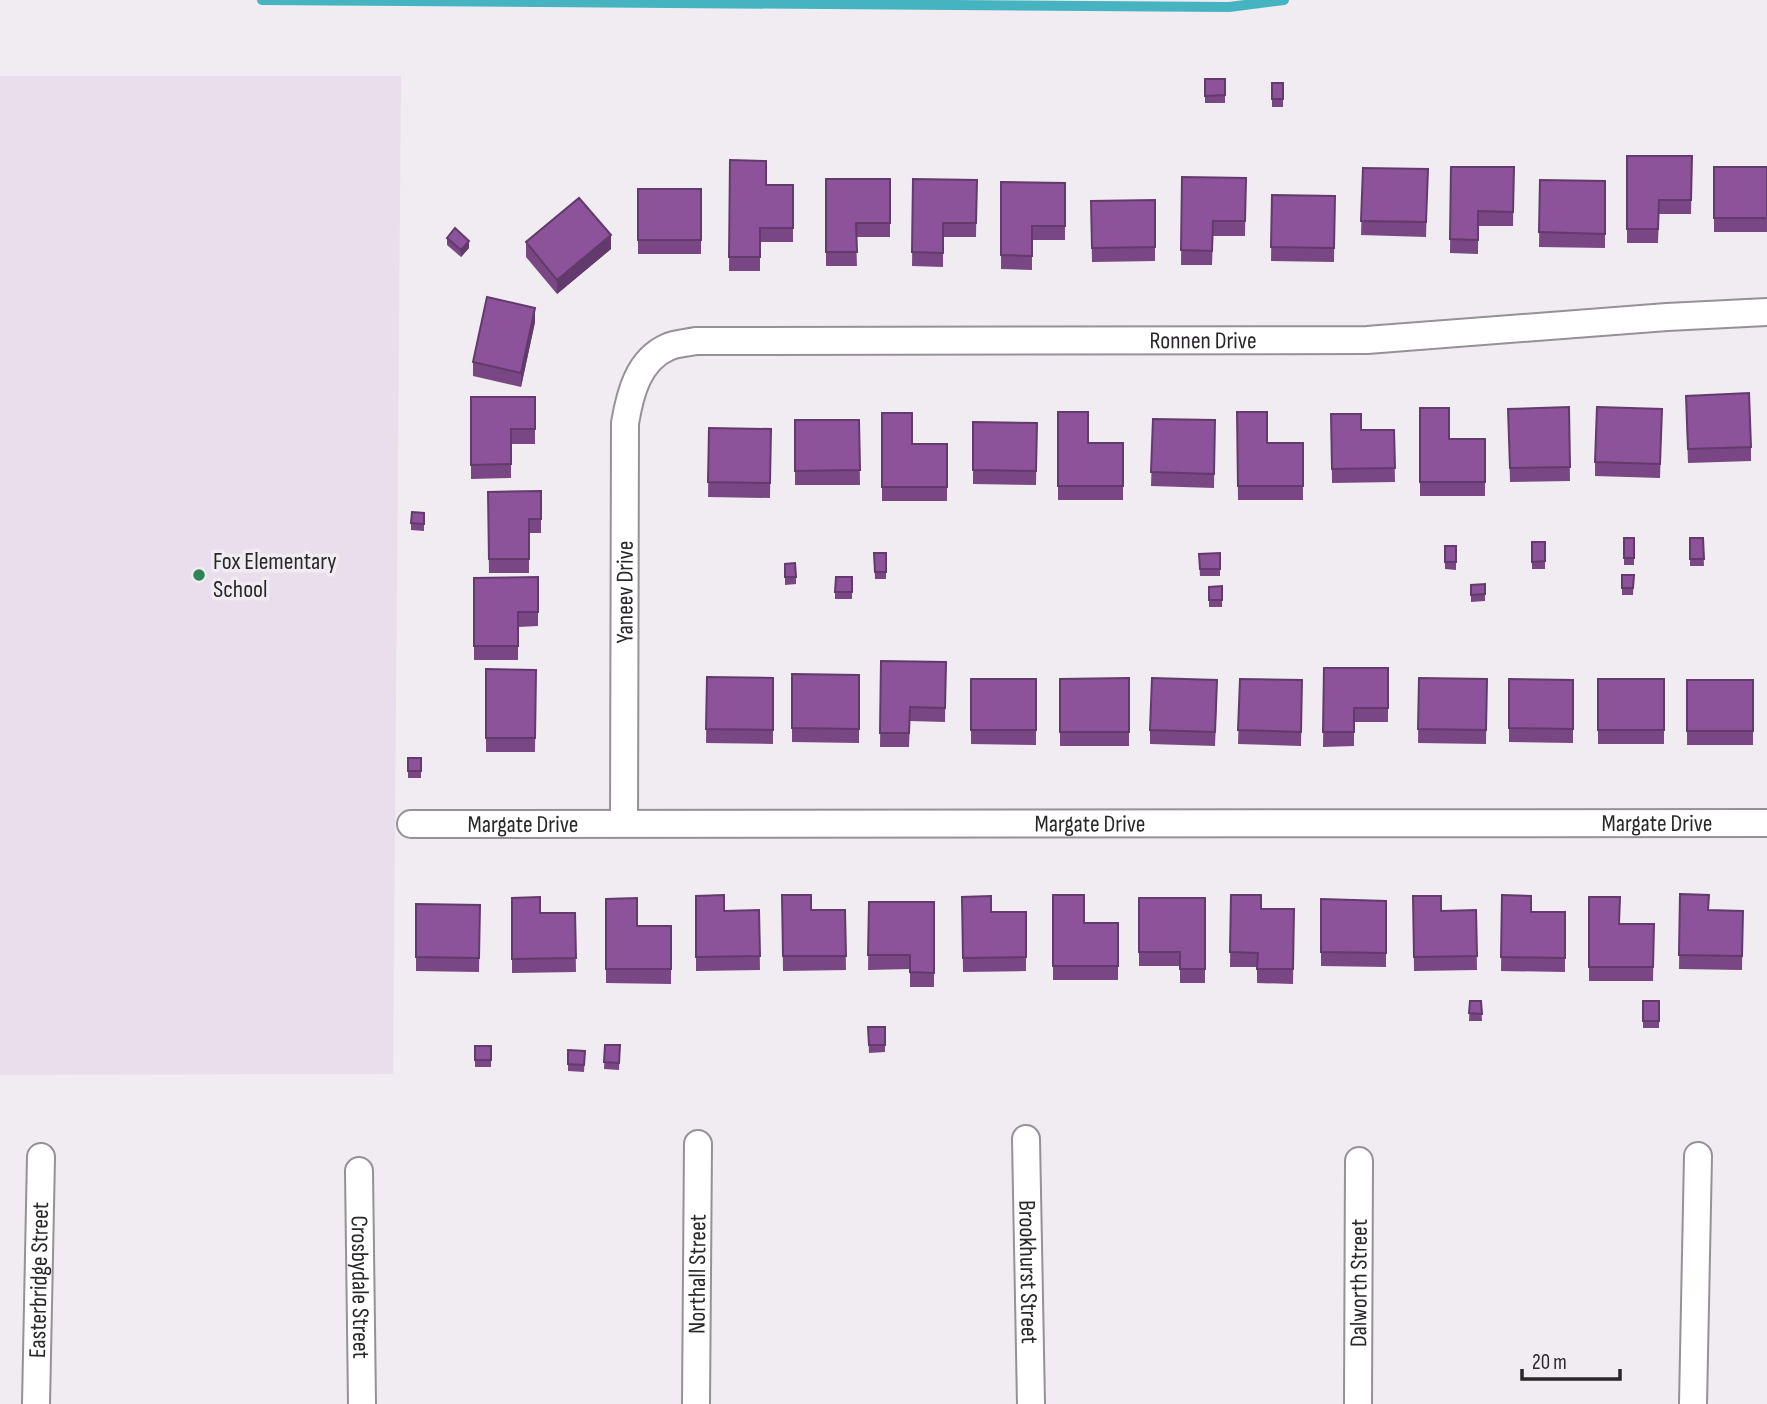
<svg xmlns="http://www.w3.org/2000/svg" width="1767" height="1404" viewBox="0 0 1767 1404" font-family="'Sofia Sans Condensed',sans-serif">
	<rect width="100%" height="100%" fill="#f1ebf2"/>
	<path fill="#e9deeb" d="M0,76H401L393,1074L0,1075Z"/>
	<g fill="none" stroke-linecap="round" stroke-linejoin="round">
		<path stroke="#45b4c0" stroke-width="10" d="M262,0L1229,7L1284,0"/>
		<g stroke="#969097" stroke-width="30">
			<g id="minor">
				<path id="s1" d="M624,823L625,423C630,394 638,360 668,347C676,343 687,343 696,341L1367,340L1667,317L1767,312"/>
				<path id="s2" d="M411,824L1767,823"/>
				<path id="s3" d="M1026,1139L1031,1404"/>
				<path id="s4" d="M359,1171L362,1404"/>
				<path id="s5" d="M36,1404L41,1157"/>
				<path id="s6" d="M696,1404L698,1144"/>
				<path id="s7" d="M1358,1404L1359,1161"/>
				<path d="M1693,1404L1698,1156"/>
			</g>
		</g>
		<use href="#minor" stroke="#fff" stroke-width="26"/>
	</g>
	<path fill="#794784" d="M1205,79H1225V103H1205Z
		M1272,83H1283V107H1272Z
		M1627,156H1692L1691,214H1659L1658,243H1627Z
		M730,160L766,185H793V242H760V271H729Z
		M1451,167H1514L1513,226H1478V254L1450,253Z
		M1714,167H1767V232H1714Z
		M1363,168L1428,169L1426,237L1361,235Z
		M1182,177L1246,178L1245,236H1213L1212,265H1181Z
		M826,179H890V237H856L857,266H826Z
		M913,179L977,180L976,237H943V267L912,266Z
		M1540,180L1605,181V248L1539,247Z
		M1001,182L1065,183V240H1032V270L1001,269Z
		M638,189H701V254H638Z
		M1272,195L1335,196L1334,262L1271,261Z
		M1155,200V261L1092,262L1091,201Z
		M447,238L469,248L461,257L447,245Z
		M526,242L611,249L557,294L526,257Z
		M535,322L521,387L473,376V362Z
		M471,397H535V444H511V478L471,479Z
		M1569,407L1570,481L1510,482L1508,409Z
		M1420,408L1449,439H1485V496H1420Z
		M1662,409L1660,478L1595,476V462Z
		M1686,410L1751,447V461L1688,463Z
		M1058,412L1088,443H1123V500H1058Z
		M1237,412L1267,443H1303V500H1238Z
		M882,413L912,444H947V501H882Z
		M1331,414L1361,430H1394L1395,482L1332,483Z
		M1153,419L1215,420L1214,488L1151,486Z
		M795,420H859L860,485H795Z
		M973,422L1037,423L1036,485L973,484Z
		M709,428L771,429L770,498L708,497Z
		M541,491V533H529V573H489L488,492Z
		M424,513V531L411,530V523Z
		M1624,538H1634V565H1624Z
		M1690,538H1703L1704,566H1690Z
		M1532,542H1545V569H1532Z
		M1445,546H1456V570L1445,569Z
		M874,553H886V579H875Z
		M1220,553V576H1200L1199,554Z
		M785,564L796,577V584L785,585Z
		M1622,575H1634L1633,595H1622Z
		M538,577V626L518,627V660H474V578Z
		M852,577V599H835V592Z
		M1485,584V601L1471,602V585Z
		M1222,586V607H1209V587Z
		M881,661L946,662L945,722L910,721L909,747H880Z
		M1324,668H1388V722H1354V746L1323,747Z
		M486,669L536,670L535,752H486Z
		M792,674L859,675V743L792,742Z
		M707,677L773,678V744L706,743Z
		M1129,678V746H1060V679Z
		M1419,678L1487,679L1486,744L1418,743Z
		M971,679H1036V745L971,744Z
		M1240,679L1302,680L1301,746L1238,744Z
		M1509,679L1573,680V743L1509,742Z
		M1598,679H1664V744H1598Z
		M1687,680H1753V745H1687Z
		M1217,694L1215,746L1150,744V730Z
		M408,758H421V778H408Z
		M1680,894L1709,910L1743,911L1742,970L1679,969Z
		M782,895L811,910H845L846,970L783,971Z
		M1053,895L1084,923H1118V980H1053Z
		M1231,895L1261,909H1294L1293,984L1257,983V967H1230Z
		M1502,895L1531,912H1565V972L1501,971Z
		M696,896L724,911L759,910L760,970L696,971Z
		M1413,896L1441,911L1476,910L1477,970L1414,971Z
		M962,897L991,912H1026V971L963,972Z
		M1589,897L1619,924H1654L1653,981H1589Z
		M512,898L540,913H575L576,972L512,973Z
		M1139,898H1205V983H1180V966H1139Z
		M606,899L637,926H671V984L606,983Z
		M1321,899L1386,901V967L1321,966Z
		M869,902H934V987H910V969L868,970Z
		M416,904L480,905L479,972L416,971Z
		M1470,1001H1481L1482,1021H1469Z
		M1643,1001H1659V1028H1643Z
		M868,1027H885V1052L869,1053Z
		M605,1045H620L619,1070L604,1069Z
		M475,1046H491V1067H475Z
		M568,1050L585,1051L584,1072L568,1071Z"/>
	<path fill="#633a6c" d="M611,235V249L557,294V280Z
		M469,241V248L461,257V250Z
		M535,308V322L521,387V373Z"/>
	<path fill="#8d539a" stroke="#633a6c" stroke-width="2" d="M1205,79H1225V95L1205,96Z
		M1272,83H1283V99H1272Z
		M1627,156H1692L1691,200H1659L1658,229H1627Z
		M730,160L766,161V185H793V228H760V257H729Z
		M1451,167H1514L1513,212L1478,211V240L1450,239Z
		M1714,167H1767V218H1714Z
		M1363,168L1428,169L1426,222L1361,221Z
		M1182,177L1246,178L1245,221H1213L1212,251L1181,250Z
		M826,179H890V223H856L857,252H826Z
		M913,179L977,180L976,223H943V253L912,252Z
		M1540,180L1605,181V234L1539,232Z
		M1001,182L1065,183V226H1032V256L1001,255Z
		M638,189H701V240H638Z
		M1272,195L1335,196L1334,248L1271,247Z
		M579,198L611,235L557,280L526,242Z
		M1155,200V247L1092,248L1091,201Z
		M455,228L469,241L461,250L447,238Z
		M487,297L535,308L521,373L473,362Z
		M1749,393L1751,447L1688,449L1686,396Z
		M471,397H535V429H511V464L471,465Z
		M1569,407L1570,467L1510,468L1508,409Z
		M1597,407L1662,409L1660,464L1595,462Z
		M1420,408H1449V439H1485V482H1420Z
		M1058,412H1088V443H1123V486H1058Z
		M1237,412H1267V443H1303V486H1238Z
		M882,413H912V444H947V487H882Z
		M1331,414H1361V430H1394L1395,468L1332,469Z
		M1153,419L1215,420L1214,474L1151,472Z
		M795,420H859L860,470L795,471Z
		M973,422L1037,423L1036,471L973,470Z
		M709,428L771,429L770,483L708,482Z
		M541,491V519H529V559H489L488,492Z
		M412,512L424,513V524L411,523Z
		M1624,538H1634V558H1624Z
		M1690,538H1703L1704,559H1690Z
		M1532,542H1545V561L1532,562Z
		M1445,546H1456V562H1445Z
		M874,553H886V572H875Z
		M1220,553V569H1200L1199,554Z
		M795,563L796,577H785V564Z
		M1622,575H1634L1633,588H1622Z
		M538,577V612H518V646H474V578Z
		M836,577H852V592H835Z
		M1485,584V594L1471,595V585Z
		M1222,586V600H1209V587Z
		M881,661L946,662L945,708L910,707L909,733H880Z
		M1324,668H1388V708H1354V732H1323Z
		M486,669L536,670L535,738H486Z
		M792,674L859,675V729L792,728Z
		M707,677L773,678V730L706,729Z
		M1129,678V732H1060V679Z
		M1152,678L1217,680L1215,732L1150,730Z
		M1419,678L1487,679L1486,730L1418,729Z
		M971,679H1036V730H971Z
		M1240,679L1302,680L1301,732L1238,730Z
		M1509,679L1573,680V729L1509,728Z
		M1598,679H1664V730H1598Z
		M1687,680H1753V731H1687Z
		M408,758H421V771H408Z
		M1680,894L1709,895L1708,910L1743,911L1742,956L1679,955Z
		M724,895V911L759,910L760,956L696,957V896Z
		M782,895H811V910H845L846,956H783Z
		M1053,895H1084V923H1118V966H1053Z
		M1231,895H1261V909H1294L1293,969H1257L1258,953L1230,952Z
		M1502,895L1531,896V912H1565V958L1501,957Z
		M991,896V912H1026V957L963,958L962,897Z
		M1413,896H1441V911L1476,910L1477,956L1414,957Z
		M540,897V913H575L576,958L512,959V898Z
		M1589,897H1620L1619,924H1654L1653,967H1589Z
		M637,898V926H671V969H606V899Z
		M1139,898H1205V969H1180V952H1139Z
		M1321,899L1386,901V953L1321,952Z
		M869,902H934V973L910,972V955H868Z
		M416,904L480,905L479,958L416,957Z
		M1470,1001H1481L1482,1014L1469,1013Z
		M1643,1001H1659V1021H1643Z
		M868,1027H885V1045H869Z
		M605,1045H620L619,1063L604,1062Z
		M475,1046H491V1060H475Z
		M568,1050L585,1051L584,1065L568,1064Z"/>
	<circle fill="#2e8357" stroke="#f1ebf2" stroke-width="2.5" cx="199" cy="575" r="7"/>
	<g text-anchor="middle" stroke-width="7" stroke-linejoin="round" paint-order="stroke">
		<g font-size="24" fill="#2a272a" stroke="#f1ebf2">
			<text dy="8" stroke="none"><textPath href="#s1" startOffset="1027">Ronnen Drive</textPath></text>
			<text dy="8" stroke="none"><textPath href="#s1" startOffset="231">Yaneev Drive</textPath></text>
			<text dy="8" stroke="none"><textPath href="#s2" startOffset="112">Margate Drive</textPath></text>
			<text dy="8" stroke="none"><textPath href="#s2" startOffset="679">Margate Drive</textPath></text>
			<text dy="8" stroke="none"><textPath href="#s2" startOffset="1246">Margate Drive</textPath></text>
			<text dy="8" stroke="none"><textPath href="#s3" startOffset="133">Brookhurst Street</textPath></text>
			<text dy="8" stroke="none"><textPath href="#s6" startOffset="130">Northall Street</textPath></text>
			<text dy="8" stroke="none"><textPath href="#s5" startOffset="124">Easterbridge Street</textPath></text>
			<text dy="8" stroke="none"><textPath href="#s7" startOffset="121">Dalworth Street</textPath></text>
			<text dy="8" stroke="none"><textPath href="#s4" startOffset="116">Crosbydale Street</textPath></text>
		</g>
		<g font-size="24" fill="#2a272a" stroke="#f1ebf2" text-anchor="start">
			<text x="213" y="569">Fox Elementary<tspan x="213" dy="28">School</tspan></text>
		</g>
	</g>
	<path d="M1522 1369v10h98v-10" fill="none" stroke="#2a272a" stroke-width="3.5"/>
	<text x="1532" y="1369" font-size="21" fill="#2a272a" stroke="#f1ebf2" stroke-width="5" paint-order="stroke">20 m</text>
</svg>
